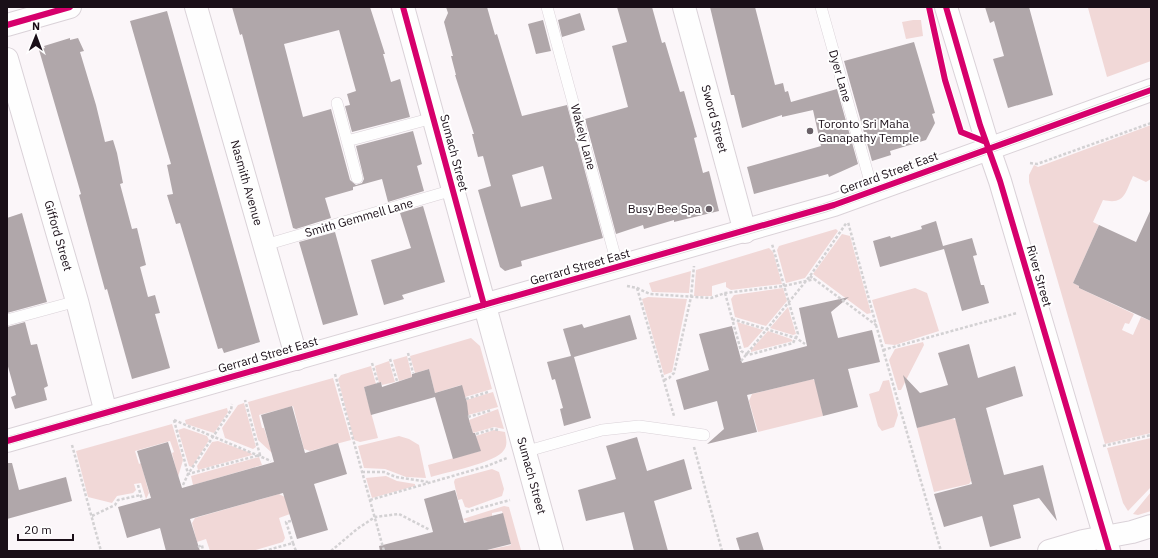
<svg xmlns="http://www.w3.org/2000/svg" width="1158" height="558" viewBox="0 0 1158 558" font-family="'IBM Plex Sans',sans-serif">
	<rect width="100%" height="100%" fill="#fbf6f9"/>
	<path fill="#f1d8d7" d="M1075,7H1151V61L1107,77L1088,8Z
		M913,20H921L923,36L906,39L902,22Z
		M1151,125V179L1146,182L1133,176C1125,193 1125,205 1103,200L1093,222L1099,225L1073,283L1079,286V288L1134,314L1129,324L1125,323L1122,330L1133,335L1141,317L1151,321V433L1105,444L1029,182V175L1034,165L1038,167Z
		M836,229L838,231L805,278L786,283L777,250L779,246Z
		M842,234L850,236L871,313L867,314L813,274Z
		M769,248L773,252L782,284L731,290L726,287V282L712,286V296H694L696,270Z
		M691,271L689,293L652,292L649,283Z
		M783,288L787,301L766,326L735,317L731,299L734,295Z
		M915,288L927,293L939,331L895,345L885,344L872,300Z
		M648,297L687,299L672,372L664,375L642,299Z
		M788,307L796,334L793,335L770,328Z
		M737,322L763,330L748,347L744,348Z
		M768,331L791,339L793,341L751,352V350Z
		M471,338L480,346L492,389L465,397L461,385L435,393L429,369L415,373L410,356Z
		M923,342L924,345L901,390H898L889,360L895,349Z
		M407,356L412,377L399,381L393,360Z
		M389,361L395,382L382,385L381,382L379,383L375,366Z
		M371,366L376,384L364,387L378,438L360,442L354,440L338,379L341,375Z
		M333,378L351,440L310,451L304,449L293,406L259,415L262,428H264L272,453L258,440L248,402Z
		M813,379L816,382L823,416L758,432L749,401L752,394Z
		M889,380L898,415L894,427L882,431L878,426L869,394L879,391L883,381Z
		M493,392L498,407L468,415L466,400Z
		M244,403L256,447L253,449L225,438L222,428L238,405Z
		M227,408L228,412L214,433L186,424L185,420Z
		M498,409L504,429L494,427L473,433L469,420Z
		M949,418L956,420L971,481L969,484L934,492L917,428Z
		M172,424L183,460L178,477L172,453L174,452L170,441L135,451L139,464L141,463L149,493L146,499L141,483L134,484L136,490L133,493L117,496L112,503L88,497L76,451Z
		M184,428L207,436L209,440L192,467L189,466L178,430Z
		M494,430L505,432C506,438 508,445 504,450C496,463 446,472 431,477L428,465L480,451L476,436Z
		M399,436L409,439L419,445L426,478L406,477L385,469L364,468L358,446Z
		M1151,438V487L1128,511L1123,503L1107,448Z
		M218,441L251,453L252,455L198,470L197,466L212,442Z
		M259,457L262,465L193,485L191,476Z
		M492,469L499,472L504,489L502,496L469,508L465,507L462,499L458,500L454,482L455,479Z
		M386,476L397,481L415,484V486L372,498L366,478Z
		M1151,492V511L1138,515L1133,514Z
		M279,494L285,497L290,514L279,518L285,538L283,542L252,551H210L206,539L197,542L192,523L195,518Z
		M504,506L509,507L521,550L483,551L511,545L502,511L492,513V516L468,522L463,519Z"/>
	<path fill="#b0a7aa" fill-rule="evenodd" d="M232,7H370L385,54H383L391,82L400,79L410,117L352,132L345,106L350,105L347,94L356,91L339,30L284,44L303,117L331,109L350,180L356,185L362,183L364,179L356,146L413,131L422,164L417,166L424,191L388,202L382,179L353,187V190L325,198L331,218L296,229L293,228L242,34L240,35Z
		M446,7H487L495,35L497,34L522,116L567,105L603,238L521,261L522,266L505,271L500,267L478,190L491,186L483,156L478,157L472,134H474L455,75H456L451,56H453L444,22L448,13ZM543,166L552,199L521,207L512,175Z
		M617,7H652L662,43L665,42L680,92L684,91L697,137L694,138L703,173L709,171L719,211L674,222V220L644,229L643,225L616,234L585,119L628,107L612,46L627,42Z
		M710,7H755L775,85L783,83L785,92L788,91L791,102L837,89L858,164L829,177L828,174L754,194L747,167L821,146L813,110L782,117V115L742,128L734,95H731Z
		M985,7H1029L1053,95L1008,108L993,59L1004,56L994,21L990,23Z
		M167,11L260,342L224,353L222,348L218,349L180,223L176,224L167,195L173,194L167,165L171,164L130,21Z
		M580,13L585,30L562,37L558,20Z
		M543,20L551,51L536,54L528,24Z
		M70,38V40L78,38L84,51L80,52L96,105L105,142L113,140L117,153L123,183L120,184L132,229L137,228L146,265L140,267L148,297L155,295L160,313L155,314L170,368L132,379L107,289L105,290L79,195L81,194L39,50L45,48L44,46Z
		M914,42L935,113L932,114L935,123L926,140L890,151L891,155L872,161L844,61Z
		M423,206L445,282L402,295L404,299L384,305L371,260L411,248L400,213Z
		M1151,209V321L1079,288V286L1073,283L1099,225L1136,242Z
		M22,213L47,302L7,313V218Z
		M936,221L943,246L972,238L977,255L973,256L981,285H984L989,303L962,311L944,249L880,267L873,241L890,236L891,238L922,229L921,226Z
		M335,232L358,315L323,325L299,242Z
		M849,297L831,312L838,338L872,330L880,362L848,369L858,407L823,416L814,379L747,395L757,432L707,444L724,429L717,401L684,410L676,380L709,370L699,334L732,326L742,363L807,346L799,308Z
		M630,315L637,339L574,357L591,418L564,426L560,409L563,408L555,379L552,380L547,362L571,356L563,329L582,324L584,328Z
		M25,322L31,345L37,344L48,386L44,388L47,400L15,409L11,397L16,395L7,363V327Z
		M969,344L978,378L1015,366L1023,396L986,408L1004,475L1043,465L1057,521L1039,498L1013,505L1021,538L990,547L982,516L944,527L934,494L972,484L955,418L917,428L903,375L920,393L948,385L938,353Z
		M429,369L435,393L462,385L467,403L469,420L473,433H475L481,451L453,459L435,397L371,415L364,387L381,382L382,387L412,377V374Z
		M292,406L305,453L338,443L347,474L314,484L328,530L297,539L283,493L190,519L200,551H166L160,528L127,538L118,507L151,498L137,451L168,442L182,488L274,462L261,415Z
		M637,437L647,471L684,459L692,489L654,501L668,551H634L624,512L586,521L578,490L616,479L606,446Z
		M7,463H12L19,490L66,477L72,501L7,519Z
		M455,490L464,523L503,513L511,544L483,551H380L379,546L433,532L424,499Z
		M758,532L764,551H740L736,538Z"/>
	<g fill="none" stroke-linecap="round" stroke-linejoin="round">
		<g stroke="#dad2d8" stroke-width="12">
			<path id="service" d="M547,7L618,267
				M821,7L873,192
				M337,103L357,178
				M347,141L433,118
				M265,245L453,190
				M7,320L77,301
				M524,452L602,430L639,426L704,435"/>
		</g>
		<g stroke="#dad2d8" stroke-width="24">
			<g id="minor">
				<path id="s1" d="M196,7L297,359"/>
				<path id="s2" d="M403,7L552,551"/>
				<path id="s3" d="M684,7L745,232"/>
				<path d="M7,25L70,7"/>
				<path id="s4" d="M7,59L77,301L106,413"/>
				<path d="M1049,551L1083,541L1132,532L1151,526"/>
			</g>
		</g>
		<g stroke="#dad2d8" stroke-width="24">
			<path id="tertiary" d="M989,149L1000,181L1109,551"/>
		</g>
		<g stroke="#dad2d8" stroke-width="24">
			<path id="secondary" d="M946,7L989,149
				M7,441L834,205L1151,90"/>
		</g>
		<path stroke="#d3d1d3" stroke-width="2.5" stroke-dasharray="3 2" stroke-linecap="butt" d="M1030,163L1037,164L1151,123
			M810,276L876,325L848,222
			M627,286L637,288L650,294L711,298L725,293L784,286L815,279
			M637,288L674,416
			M725,293L741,351L748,355L793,343L798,334L772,244
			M732,319L796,338L805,344
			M876,325L941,551
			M883,350L1017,313
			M408,353L413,373
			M390,359L397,381
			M741,361L810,276L847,222
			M372,363L378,383
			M335,374L384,551
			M664,380L669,378L674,373L691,297L694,266
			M466,399L488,392
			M468,417L492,410
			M174,420L188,474L260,455L245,400
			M174,420L271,461
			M476,434L493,429L498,430
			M72,445L101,551
			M1103,446L1151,435
			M694,447L722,551
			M362,472H384L396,477L428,482
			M138,485L142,500
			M183,485L188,474L231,410L232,404
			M370,500L487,466L507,458
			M466,512L510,500
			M92,516L115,505L118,500L141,495
			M291,521L286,522L293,543
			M198,547L202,545L203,551
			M264,551L293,543L296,551
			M331,551L357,529L375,517L399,514L430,530"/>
		<use href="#service" stroke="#fefefe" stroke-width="11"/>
		<use href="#minor" stroke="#fefefe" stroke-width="22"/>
		<use href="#tertiary" stroke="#fefefe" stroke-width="22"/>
		<use href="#secondary" stroke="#fefefe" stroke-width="22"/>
		<path stroke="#dad7d9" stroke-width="1" d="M7,437L820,205L884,183L1151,85
			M7,445L826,212L1151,95"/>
		<g stroke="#fff" stroke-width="8">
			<path id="cycleway" d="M403,7L484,305
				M929,7L945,80L961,132L986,142
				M946,7L980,125L1000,181L1109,551
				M7,25L70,7
				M7,441L834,205L1151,90"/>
		</g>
		<use href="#cycleway" stroke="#d6006c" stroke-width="6"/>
	</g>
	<g fill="#696067" stroke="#fff" stroke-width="1.5">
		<circle cx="810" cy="131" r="4"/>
		<circle cx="709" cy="209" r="4"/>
	</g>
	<g text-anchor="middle" stroke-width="4" stroke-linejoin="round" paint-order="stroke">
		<g font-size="12" fill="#1a0f18" stroke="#fff">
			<text transform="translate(840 76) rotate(74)" y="4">Dyer Lane</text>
			<text dy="4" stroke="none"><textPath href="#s3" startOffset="116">Sword Street</textPath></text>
			<text transform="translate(583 137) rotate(75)" y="4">Wakely Lane</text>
			<text transform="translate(454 153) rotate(75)" y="4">Sumach Street</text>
			<text transform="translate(889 173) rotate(-20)" y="4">Gerrard Street East</text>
			<text dy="4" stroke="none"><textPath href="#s1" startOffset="183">Nasmith Avenue</textPath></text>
			<text transform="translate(359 218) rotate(-16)" y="4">Smith Gemmell Lane</text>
			<text dy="4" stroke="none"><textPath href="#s4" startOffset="184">Gifford Street</textPath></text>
			<text transform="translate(580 267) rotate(-16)" y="4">Gerrard Street East</text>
			<text transform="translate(1039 276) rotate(74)" y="4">River Street</text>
			<text transform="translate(268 355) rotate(-16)" y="4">Gerrard Street East</text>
			<text dy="4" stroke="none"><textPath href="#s2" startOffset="486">Sumach Street</textPath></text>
		</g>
		<g font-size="12" fill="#1a0f18" stroke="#fff" text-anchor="start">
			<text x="818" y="128">Toronto Sri Maha<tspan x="818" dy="14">Ganapathy Temple</tspan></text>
			<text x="701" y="213" text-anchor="end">Busy Bee Spa</text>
		</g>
	</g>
	<rect width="1158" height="558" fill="none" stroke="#1a0f18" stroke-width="16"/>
	<g transform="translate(36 36) rotate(1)" stroke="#ffffff" stroke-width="3" paint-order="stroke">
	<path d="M0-3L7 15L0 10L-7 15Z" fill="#1a0f18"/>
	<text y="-6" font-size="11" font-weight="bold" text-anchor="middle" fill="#1a0f18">N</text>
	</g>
	<path d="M18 534v6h55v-6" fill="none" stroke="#1a0f18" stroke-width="2"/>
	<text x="24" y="534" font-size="12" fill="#1a0f18" stroke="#ffffff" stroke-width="3" paint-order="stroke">20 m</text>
</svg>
